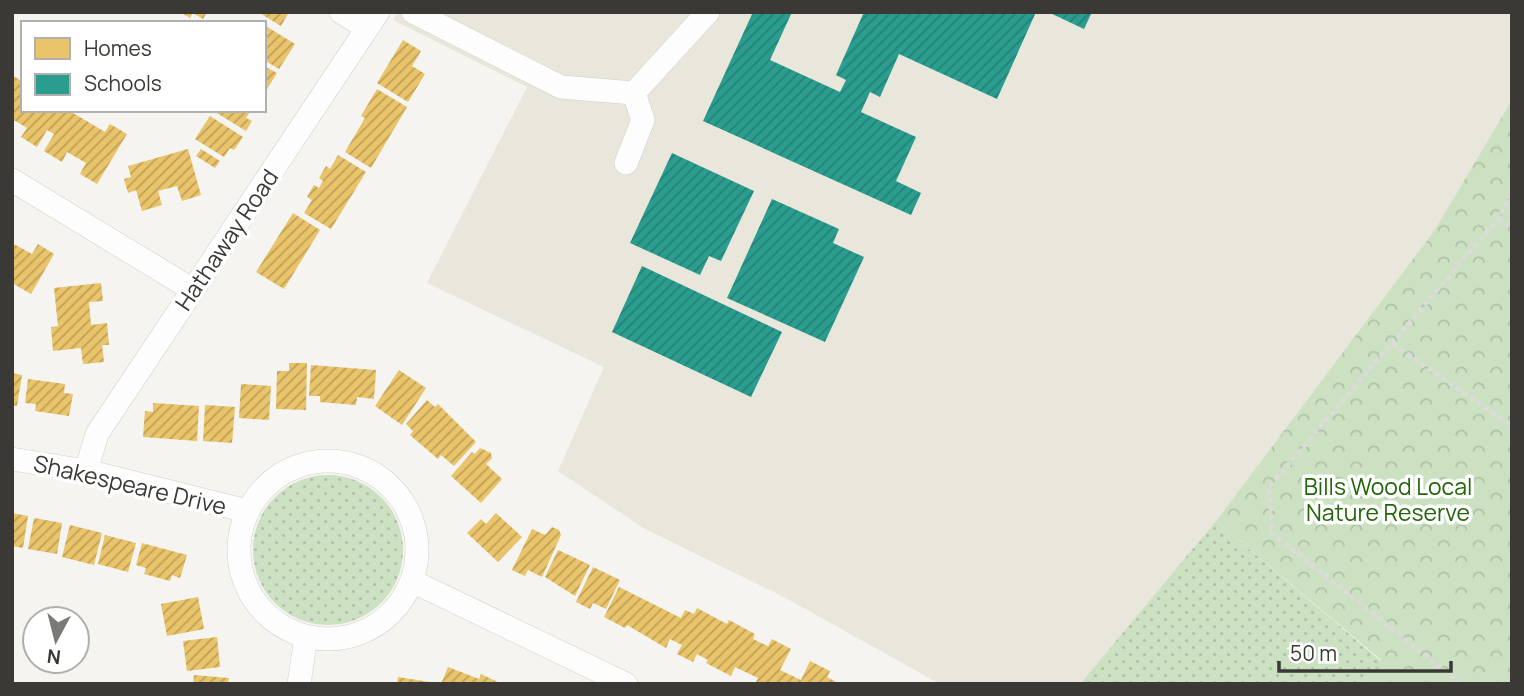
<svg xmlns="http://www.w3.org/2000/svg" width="1524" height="696" viewBox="0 0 1524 696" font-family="Manrope,sans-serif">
	<defs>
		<pattern id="green-dots" width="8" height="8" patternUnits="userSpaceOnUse" patternTransform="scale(1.75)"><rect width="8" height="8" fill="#cbe1c2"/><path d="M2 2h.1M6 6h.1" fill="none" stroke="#afc2a7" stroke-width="1.8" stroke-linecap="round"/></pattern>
		<pattern id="forest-crowns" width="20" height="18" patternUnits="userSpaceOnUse" patternTransform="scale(1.75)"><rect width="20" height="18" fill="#cbe1c2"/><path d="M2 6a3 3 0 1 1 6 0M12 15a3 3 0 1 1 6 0" fill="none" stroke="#afc2a7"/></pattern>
		<pattern id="homes-hatch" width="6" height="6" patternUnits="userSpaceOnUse" patternTransform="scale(1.75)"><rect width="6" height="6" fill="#e9c46a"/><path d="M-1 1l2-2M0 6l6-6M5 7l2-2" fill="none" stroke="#bea058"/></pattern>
		<pattern id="schools-hatch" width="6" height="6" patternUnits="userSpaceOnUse" patternTransform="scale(1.75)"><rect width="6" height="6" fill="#2a9d8f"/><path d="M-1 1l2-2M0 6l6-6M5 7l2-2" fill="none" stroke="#258176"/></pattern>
	</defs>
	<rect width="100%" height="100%" fill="#f6f4f0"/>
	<path fill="#e9e6dc" d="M398,12H1512V100L1434,231L1216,521L1080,684H940L784,597L645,529L558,471L604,367L427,283L527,87L393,20Z"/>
	<path fill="url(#green-dots)" d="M253 550a75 75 0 1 1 150 0a75 75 0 1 1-150 0Z
		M1216,521L1381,661L1363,684H1080Z"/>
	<path fill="url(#forest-crowns)" d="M1512,100V684H1363L1381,660L1216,521L1434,231Z"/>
	<path fill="url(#homes-hatch)" d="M180,12H207L203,19L193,13L190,18Z
		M258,12H289L281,26Z
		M264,25L295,44L279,69L264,60Z
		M403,40L421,51L412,66L425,74L408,102L377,83Z
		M264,66L277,73L264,94Z
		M12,75L20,80L23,76V110H68L105,132L110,124L127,134L97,184L80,174L86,163L67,152L62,162L44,151L54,134L47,130L37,147L21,137L27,128L12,119Z
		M377,89L407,107L371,168L345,152L365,118L361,116Z
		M212,110H251L246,118L252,121L246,131Z
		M210,116L243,137L234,150L230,148L224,157L195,139Z
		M188,149L201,195L182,201L177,186L158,191L162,205L142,211L136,190L128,193L124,179L131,177L128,166Z
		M201,149L220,161L215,168L196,156Z
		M338,155L366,172L331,229L304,213L312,200L307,197L314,185L319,188L323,181L319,178L326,166L330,169Z
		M293,213L320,230L284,289L256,272Z
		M12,243L32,254L38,244L54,254L31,294L12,283Z
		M101,283L103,301L89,302L91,325L107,323L109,345H102L104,362L83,364L81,348L53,351L51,327L58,326L54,288Z
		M289,363H307L306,410L276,409L277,371H289Z
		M311,365L376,370L374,399L357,397L356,405L320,402V396H309Z
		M399,370L426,388L402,425L375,406Z
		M12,373L22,375L17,406L12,405Z
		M28,379L65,384L64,393L73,394L69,416L35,411L36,404L25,403Z
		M241,384L271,386L269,420L239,418Z
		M427,400L435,407L438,404L476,442L454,466L441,455L438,459L410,435L413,431L406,424Z
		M153,403L199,406L197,441L143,437L145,411L153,412Z
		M205,405L235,407L232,443L203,441Z
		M480,448L491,453L492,458L486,464L502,479L481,503L451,476L472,452L475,454Z
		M12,513L28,516L23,548L12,546Z
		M496,513L522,537L498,562L467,533L481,519L486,524Z
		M34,518L62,523L57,554L28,549Z
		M70,525L102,533L94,565L62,557Z
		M552,527L559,530L561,535L542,577L528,570L525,576L512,570L532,529L545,535Z
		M105,535L136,543L128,572L98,564Z
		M142,543L187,555L180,578L172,575L170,581L144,574L146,568L136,565Z
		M558,550L590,565L575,596L545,577Z
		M593,567L620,580L606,609L593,603L590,609L576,602Z
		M619,587L681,618L685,610L694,614L697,608L727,624L729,620L755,634L753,639L768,646L772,639L791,649L780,670L801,680L810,661L830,671L827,677L840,684H755L758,678L735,667L731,676L706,663L708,660L697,654L693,662L677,654L682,645L670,639L666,648L627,625L625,628L604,617Z
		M198,597L204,629L167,636L161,604Z
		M217,637L220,667L187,671L183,641Z
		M448,667L479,679L481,674L502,684H441Z
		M194,675L229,678L228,684H193Z
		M398,677L430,682V684H397Z"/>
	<path fill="url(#schools-hatch)" d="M753,12H792L770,60L840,92L846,80L836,75L864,12H1036L997,99L899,54L880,97L870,92L861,112L916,137L896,181L921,193L911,215L703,121Z
		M1048,12H1092L1084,29Z
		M672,153L754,191L721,261L709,256L700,275L630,243Z
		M772,199L839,229L833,243L864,257L825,342L727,298Z
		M642,266L782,332L751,397L612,332Z"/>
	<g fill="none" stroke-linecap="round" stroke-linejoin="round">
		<g stroke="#d1cfcc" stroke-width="24">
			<path id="minor" d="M341,12L367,28
				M413,12L561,87L634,93L708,12
				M626,163L643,120L634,93
				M12,180L193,290
				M12,459L86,471L247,511
				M239 550a89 89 0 1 1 178 0a89 89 0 1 1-178 0Z
				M86,471L97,434L378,12
				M412,581L626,684
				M299,684L306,637"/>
		</g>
		<path stroke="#dcdbda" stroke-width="4.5" stroke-dasharray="5 3.5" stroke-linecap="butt" d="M1498,219L1512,228
			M1393,344L1512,426
			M1461,684L1273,534L1269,487L1498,219L1512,193"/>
		<use href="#minor" stroke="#fefdfd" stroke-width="23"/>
	</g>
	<g text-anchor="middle" stroke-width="7" stroke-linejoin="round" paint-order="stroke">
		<g font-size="23" fill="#3a3936" stroke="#fff">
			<text transform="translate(227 240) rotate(-56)" y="8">Hathaway Road</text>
			<text transform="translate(130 485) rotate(13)" y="8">Shakespeare Drive</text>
		</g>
		<g font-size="23" fill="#236609" stroke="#fff">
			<text x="1388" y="495">Bills Wood Local<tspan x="1388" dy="26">Nature Reserve</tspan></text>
		</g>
	</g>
	<rect width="1524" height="696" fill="none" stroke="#3a3936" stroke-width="28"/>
	<rect x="21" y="21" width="245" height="91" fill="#ffffff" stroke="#b0b0af" stroke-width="2"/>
	<rect x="35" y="38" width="35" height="21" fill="#e9c46a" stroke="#b0b0af" stroke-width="2"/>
	<text x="84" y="56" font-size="21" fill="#3a3936">Homes</text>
	<rect x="35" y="74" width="35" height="21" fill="#2a9d8f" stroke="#b0b0af" stroke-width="2"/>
	<text x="84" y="91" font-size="21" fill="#3a3936">Schools</text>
	<g transform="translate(56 640) rotate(187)"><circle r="33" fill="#ffffff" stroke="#b0b0af" stroke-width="2"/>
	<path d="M0-5L12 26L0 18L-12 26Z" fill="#7c7a77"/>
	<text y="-10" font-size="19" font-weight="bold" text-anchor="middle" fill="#3a3936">N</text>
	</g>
	<path d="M1279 661v10h172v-10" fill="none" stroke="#3a3936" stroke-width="3.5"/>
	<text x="1290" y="661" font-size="21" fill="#3a3936" stroke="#ffffff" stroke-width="5" paint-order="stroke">50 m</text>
</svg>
